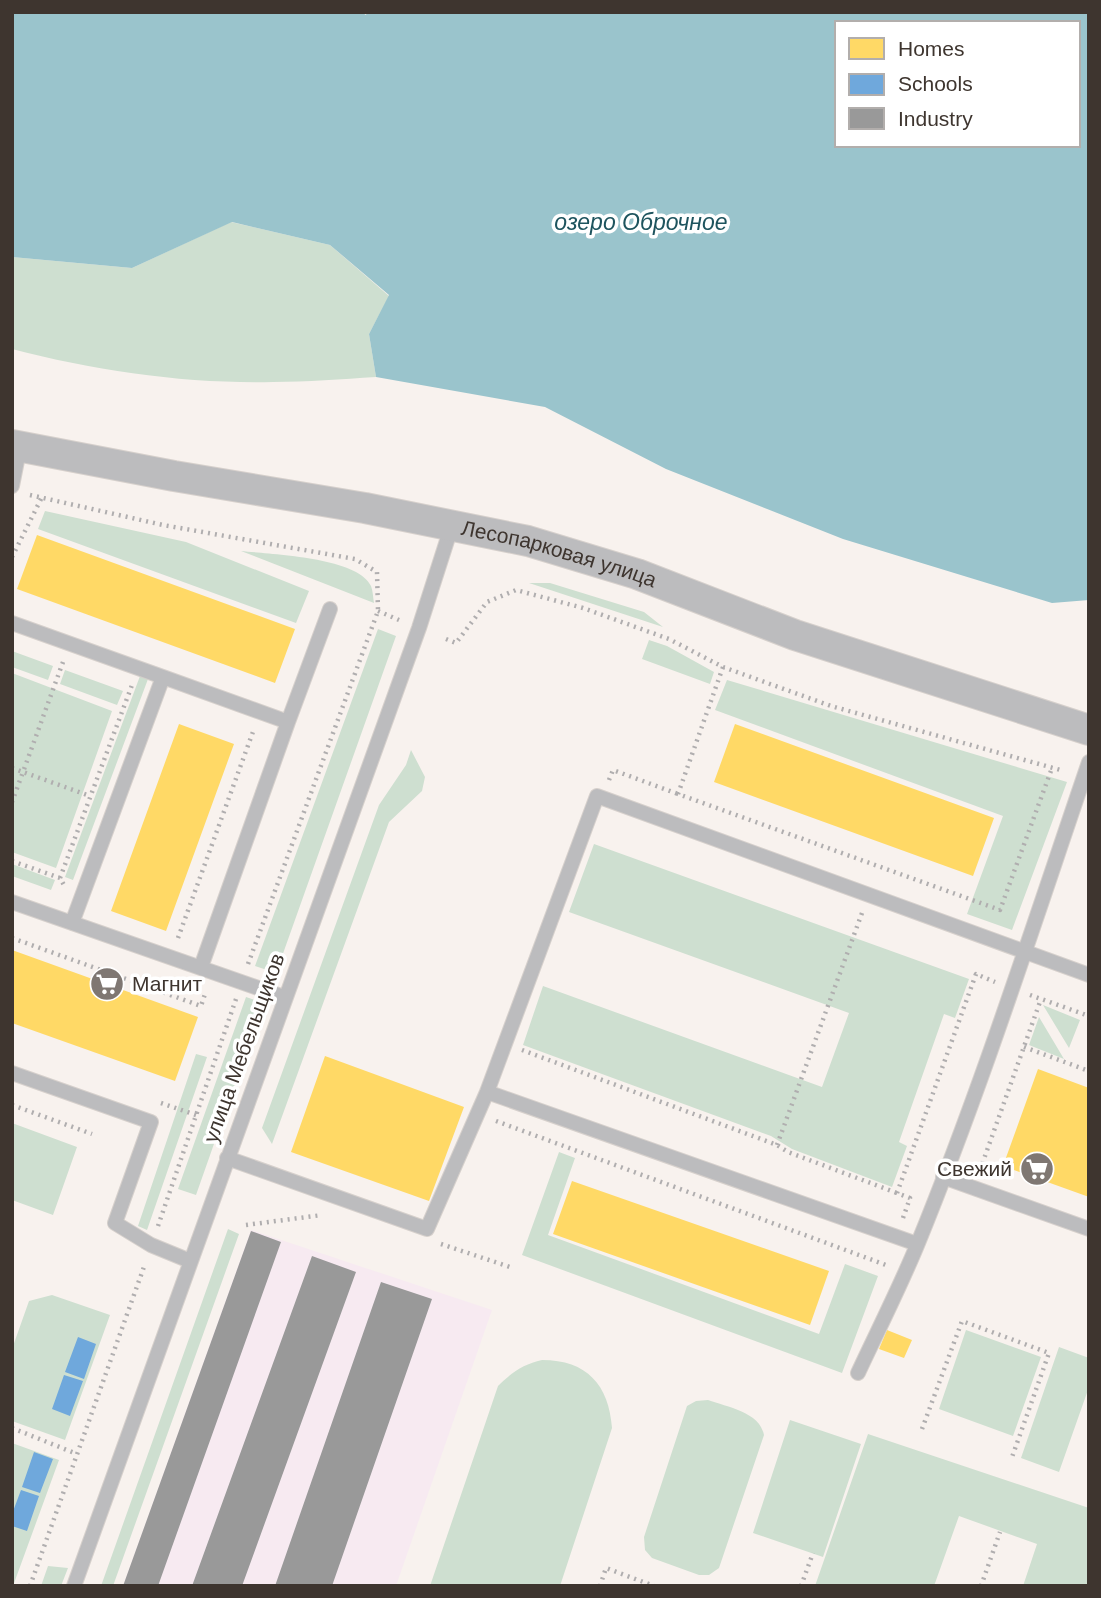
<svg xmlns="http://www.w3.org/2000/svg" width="1101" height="1598" viewBox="0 0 1101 1598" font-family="Helvetica,sans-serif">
	<rect width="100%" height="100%" fill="#f8f2ee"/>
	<path fill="#f7eaf1" d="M251,1230L492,1310L396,1586H123Z"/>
	<path fill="#cedfd0" d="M231,222L330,245L389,296L369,334L376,377C342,379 307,382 273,382C187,384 96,371 12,349V257L132,268Z
		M45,511L186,542L309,591L296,623L38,529Z
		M241,551C269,554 358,557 371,586C373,591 373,598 374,603Z
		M529,583H550L644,612L663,627Z
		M378,629L396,636L280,962L264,969L255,966Z
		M649,640L667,646L714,672L710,684L642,659Z
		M12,651L53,666L48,680L12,667Z
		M65,670L123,691L117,705L60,684Z
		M12,673L112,711L56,868L12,852Z
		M140,676L148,679L73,880L65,877Z
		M727,680L1067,782L1012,930L967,914L1003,816L715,710Z
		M411,750L425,777L422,791L389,822L272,1144L262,1128L379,805L406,765Z
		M594,844L969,979L955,1018L944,1014L899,1142L907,1146L892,1187L792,1149L771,1136L523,1045L543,986L822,1087L849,1013L569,912Z
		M12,864L55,880L51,890L12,876Z
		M246,997L255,1000L260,1013L196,1195L178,1189Z
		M1043,1005L1080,1020L1069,1048Z
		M1039,1017L1064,1059L1029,1045Z
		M196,1054L207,1057L147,1230L138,1226Z
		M12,1123L77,1147L53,1215L12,1200Z
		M559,1152L575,1158L548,1235L819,1334L845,1264L878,1276L842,1373L522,1255Z
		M228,1229L239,1234L113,1586H101Z
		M52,1295L110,1315L65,1440L12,1421V1349L29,1301Z
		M966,1330L1041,1357L1013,1436L939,1409Z
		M1059,1347L1089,1358V1387L1059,1472L1021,1458Z
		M542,1360C587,1360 609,1385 612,1428L560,1586H430L498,1386C512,1372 524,1364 542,1360Z
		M708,1400C727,1407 760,1412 764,1435L719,1568L709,1575H699L652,1558L645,1550L644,1537L687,1406L696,1401Z
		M790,1420L861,1444L823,1557L753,1533Z
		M868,1434L1089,1508V1586H1023L1037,1544L959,1516L934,1586H815Z
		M12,1443L59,1460L13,1586H12Z
		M48,1566L68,1568L61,1586H41Z"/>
	<path fill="#9ac4cc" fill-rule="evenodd" d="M12,12H361L366,15L367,12H1089V600L1052,603L843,539L666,469L545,407L376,377L369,334L389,295L330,245L232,222L132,268L12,257ZM837,23H1078V145H837Z"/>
	<path fill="#ffd966" d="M37,535L295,629L275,683L17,589Z
		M179,724L234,744L166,931L111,911Z
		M735,724L994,818L973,876L714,782Z
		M12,950L198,1017L175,1081L12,1023Z
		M325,1056L464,1107L429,1201L291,1152Z
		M1038,1069L1089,1088V1197L1003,1166Z
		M572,1181L829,1271L810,1325L553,1234Z
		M887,1330L912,1340L904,1358L879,1349Z"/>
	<path fill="#6fa8dc" d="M78,1337L96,1344L84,1379L65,1372Z
		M64,1375L83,1381L70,1416L52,1409Z
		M34,1452L53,1459L40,1493L22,1487Z
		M21,1490L39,1496L27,1531L12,1526V1514Z"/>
	<path fill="#999" d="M251,1231L281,1242L158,1586H123Z
		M312,1256L356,1272L242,1586H192Z
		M381,1282L432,1299L332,1586H275Z"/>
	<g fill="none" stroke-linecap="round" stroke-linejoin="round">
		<g stroke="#d6d0cc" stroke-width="16">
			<path id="service" d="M12,486L20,446
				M12,623L163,677L72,923
				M163,677L288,722L201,967
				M288,722L330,609
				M12,902L284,997
				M12,1073L151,1122L115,1223L151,1245L190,1261
				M487,1092L917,1244
				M227,1158L427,1229L487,1092L597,796L1089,975
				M943,1177L1089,1229
				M858,1373C878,1330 900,1287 918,1243C982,1086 1034,923 1089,762
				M74,1586L419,628L452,525"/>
		</g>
		<g stroke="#d6d0cc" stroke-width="32">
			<g id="minor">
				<path id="s1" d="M12,445L174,476L365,508L528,541L637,574L795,635L1089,730"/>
			</g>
		</g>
		<path stroke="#b0aeaf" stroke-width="4.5" stroke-dasharray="2 5" stroke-linecap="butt" d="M30,495L163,525L355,559L377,572L378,611L248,964
			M12,557L42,497
			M378,611L399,620
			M446,639L456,643L487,602L516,590L583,608L669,639L723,667L831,706L1064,771
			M63,662L23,772L90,796
			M723,667L678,794L1000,910L1052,768
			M12,768L23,772L12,802
			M609,780L613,770L678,794
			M12,861L60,878L65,887
			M60,878L132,685
			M12,938L201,1006L206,991
			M178,938L254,729
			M1030,995L1089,1016
			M1024,1047L1089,1071
			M522,1050L777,1145L788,1152L897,1193
			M161,1103L196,1115
			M12,1105L92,1134
			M496,1121L886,1265L887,1263
			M777,1145L862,913
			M980,1170L1041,999
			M903,1218L910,1198L897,1193L976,974L995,982
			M246,1225L322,1215
			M158,1226L236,999
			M441,1244L510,1267
			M12,1428L77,1454
			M922,1429L962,1321L1049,1353L1011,1460
			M30,1586L145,1264
			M600,1586L606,1568L654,1586
			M801,1586L813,1553
			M981,1586L1000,1532"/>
		<use href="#service" stroke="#bcbcbe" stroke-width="14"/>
		<use href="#minor" stroke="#bcbcbe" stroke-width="30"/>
	</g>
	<defs>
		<g id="supermarket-disc" transform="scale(1.75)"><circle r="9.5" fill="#7f7772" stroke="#fff"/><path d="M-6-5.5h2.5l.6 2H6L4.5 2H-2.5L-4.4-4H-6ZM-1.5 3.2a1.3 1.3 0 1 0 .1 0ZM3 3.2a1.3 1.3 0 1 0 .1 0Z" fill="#fff"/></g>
	</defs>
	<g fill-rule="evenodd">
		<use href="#supermarket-disc" x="107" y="984"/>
		<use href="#supermarket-disc" x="1037" y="1169"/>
	</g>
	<g text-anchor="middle" stroke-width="7" stroke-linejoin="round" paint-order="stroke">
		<g font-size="21" fill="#3e352f" stroke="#fff">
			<text dy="7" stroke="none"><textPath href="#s1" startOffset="558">Лесопарковая улица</textPath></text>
			<text transform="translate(244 1048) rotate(-70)" y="7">улица Мебельщиков</text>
		</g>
		<g font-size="21" fill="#3e352f" stroke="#fff" text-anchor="start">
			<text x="132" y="991">Магнит</text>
			<text x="1012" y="1176" text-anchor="end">Свежий</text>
		</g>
		<g font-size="23" font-style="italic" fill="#1e545e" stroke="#fff">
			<text x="641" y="230">озеро Оброчное</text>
		</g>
	</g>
	<rect width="1101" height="1598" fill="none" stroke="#3e352f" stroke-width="28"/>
	<rect x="835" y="21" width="245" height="126" fill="#ffffff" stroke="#b2aeac" stroke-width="2"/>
	<rect x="849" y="38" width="35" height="21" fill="#ffd966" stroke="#b2aeac" stroke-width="2"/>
	<text x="898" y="56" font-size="21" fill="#3e352f">Homes</text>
	<rect x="849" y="74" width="35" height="21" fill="#6fa8dc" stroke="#b2aeac" stroke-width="2"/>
	<text x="898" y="91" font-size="21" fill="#3e352f">Schools</text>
	<rect x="849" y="108" width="35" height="21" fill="#999999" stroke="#b2aeac" stroke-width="2"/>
	<text x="898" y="126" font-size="21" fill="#3e352f">Industry</text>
</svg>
